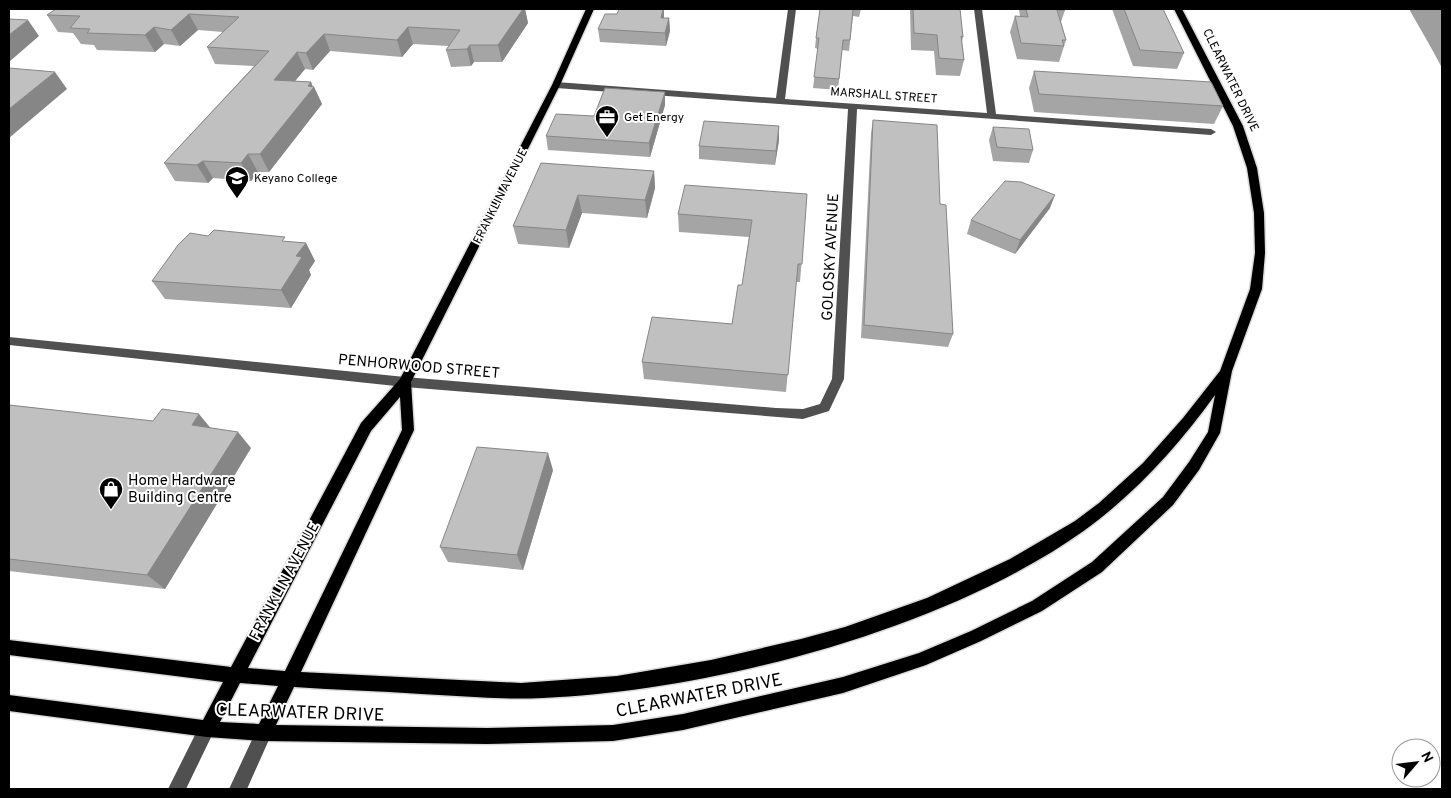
<svg xmlns="http://www.w3.org/2000/svg" width="1451" height="798" viewBox="0 0 1451 798" font-family="Overpass,sans-serif">
	<rect width="100%" height="100%" fill="#fff"/>
	<path fill="#9e9e9e" d="M1409,9H1442V68C1432,48 1420,29 1409,9Z"/>
	<g fill="none" stroke-linecap="round" stroke-linejoin="round">
		<g stroke="#dbdbdb" stroke-width="3">
			<path id="major" d="M586,9H594L560,85L411,382L414,430L301,672L521,683L617,676L711,660L801,639L845,627L927,598L1010,559L1075,521L1099,503L1143,463L1183,418L1220,371L1250,289L1255,253L1254,213L1247,168L1233,126L1174,9H1182L1243,126L1257,168L1264,213L1265,253L1262,289L1232,371L1220,433L1199,470L1173,505L1102,572L1042,611L981,641L926,665L843,693L683,730L613,741L487,744L264,741L207,737L9,711V695L203,720L223,682L9,655V640L231,667L361,423L400,379L552,85ZM1215,395L1208,432L1189,462L1163,497L1092,562L1032,601L971,631L919,653L843,677L683,714L613,725L487,728L276,725L294,687C336,690 379,691 421,694C462,696 502,700 543,698C712,691 947,629 1085,530C1136,493 1179,445 1215,395ZM400,397L402,430L285,671L248,668L371,431ZM240,683L278,686L259,724L220,722Z"/>
		</g>
		<path fill="#505050" fill-rule="evenodd" d="M788,9H796L785,99L987,113L974,9H982L996,114L1211,129L1216,132L1211,135L857,109L844,379L829,411L803,419L405,387L9,345V337L405,377L776,408L803,409L820,404L832,379L848,109L556,88L552,85L556,82L776,98Z
			M207,721L213,723L215,729L186,789H168L201,723Z
			M264,725L270,727L272,733L247,789H229L258,727Z"/>
		<use href="#major" fill="#000" fill-rule="evenodd"/>
	</g>
	<path fill="#a5a5a5" d="M56,9H525L528,23L502,62H474L471,66L451,67L446,50L449,46L413,44L402,57L330,51L313,70L305,69L295,81L311,82L313,87H314L322,104L269,172H258L251,181L213,178L208,183L175,181L164,163L254,66L215,64L207,47L223,32L198,30L180,46L164,44L155,52L97,50L94,45L81,44L73,33L58,32L47,15Z
		M664,9V18H669L670,31L666,46L600,42L598,29L617,14Z
		M820,9H861L859,17L853,16L849,51L842,50L838,90L813,88L818,49L815,48L816,38Z
		M910,9H960L963,37L962,42L964,60L960,76L936,75L934,51L911,50Z
		M1019,9H1064L1065,10L1061,22L1066,40L1059,62L1017,59L1010,32L1015,16L1020,17Z
		M1112,9H1163L1184,53L1177,69L1133,66Z
		M1034,71L1223,106L1214,124L1034,112L1029,88Z
		M665,105L650,157L548,150L546,136Z
		M873,120L940,204L953,334L948,347L861,338L871,133Z
		M779,126V140L775,165L699,159V146Z
		M993,127L1033,150L1029,163L993,161L989,140Z
		M541,163L654,171L655,188L647,218L582,213L569,248L518,244L513,226Z
		M807,194L800,282H796L786,392L644,379L642,362L732,324L742,285L749,237L679,232L678,214Z
		M1050,208L1015,254L967,234L971,220Z
		M208,236L306,243L315,261L309,270L311,275L291,308L165,299L152,281Z
		M9,405L210,428L251,448L165,589L9,571Z
		M553,470L523,570L448,562L440,547Z"/>
	<path fill="#868686" d="M523,9H525L528,23L502,62L498,45Z
		M664,9V21L661,18Z
		M189,14L198,30L180,46L171,30Z
		M669,18L670,31L666,46L665,33Z
		M28,20L39,36L9,62V35Z
		M154,27L164,44L155,52L145,35Z
		M408,27L413,44L402,57L397,40Z
		M324,34L330,51L313,70L306,53Z
		M470,45L474,62L471,66L467,49Z
		M297,52L305,69L282,97L274,80Z
		M55,72L67,89L9,138V109Z
		M311,82L313,88L314,87L322,104L269,172L260,154Z
		M665,92V105L650,157L649,143Z
		M779,126V140L775,165L776,151Z
		M248,154L258,172L251,181L241,163Z
		M203,161L213,178L208,183L197,165Z
		M654,171L655,188L647,218L645,200Z
		M578,195L582,213L569,248L566,230Z
		M1055,195L1050,208L1015,254L1020,240Z
		M306,243L315,261L309,270L311,275L291,308L281,290L296,256Z
		M199,414L213,431L192,425Z
		M238,432L251,448L165,589L147,575Z
		M548,453L553,470L523,570L517,555Z"/>
	<path fill="#c0c0c0" stroke="#868686" d="M56,9H523L498,45H470L467,49L446,50L460,30L408,27L397,40L324,34L306,53L297,52L274,80L311,82L308,86L314,87L260,154H248L241,163L203,161L197,165L164,163L269,51L207,47L239,17L189,14L171,30L154,27L145,35L87,33L90,29L70,28L80,16L47,15Z
		M619,9H663L661,18H669L665,33L598,29L605,14H617Z
		M820,9H853L850,40H843L839,79L814,77L819,38H816Z
		M913,9H960L963,37L961,36L964,60L939,58L937,35L914,33Z
		M1026,9H1064L1065,10H1057L1066,40H1062L1064,46L1021,43L1015,16L1028,17Z
		M1124,9H1163L1184,53L1140,50Z
		M9,19L28,20L9,35Z
		M9,68L55,72L9,109Z
		M1034,71L1211,82L1223,106L1039,94Z
		M605,88L665,92L649,143L546,136L556,114L594,116Z
		M873,120L937,125L940,204L946,205L953,334L864,325Z
		M704,121L779,126L776,151L699,146Z
		M993,127L1029,129L1033,150L997,147Z
		M541,163L654,171L645,200L578,195L566,230L513,226Z
		M1005,181L1021,182L1055,195L1020,240L971,220Z
		M685,185L807,194L802,264H798L788,375L642,362L652,317L732,324L738,285H742L752,220L678,214Z
		M214,230L285,237L282,241L306,243L296,256L302,257L281,290L152,281L178,245L190,233L208,236Z
		M9,405L153,421L162,409L199,414L192,425L238,432L147,575L9,559Z
		M477,447L548,453L517,555L440,547Z"/>
	<defs>
		<g id="office-pin" transform="scale(1.25)"><path d="M0 17L-7.5 6A9.5 9.5 0 1 1 7.5 6Z" fill="#000" stroke="#fff"/><path d="M-6-3h4V-5.5h4V-3h4V5H-6ZM-1-4.5V-3h2v-1.5ZM-6 0V1H6V0Z" fill="#fff"/></g>
		<g id="university-pin" transform="scale(1.25)"><path d="M0 17L-7.5 6A9.5 9.5 0 1 1 7.5 6Z" fill="#000" stroke="#fff"/><path d="M0-5L7-2L0 1L-7-2ZM-4 1L0 2.5L4 1V4Q0 6-4 4Z" fill="#fff"/></g>
		<g id="shop-pin" transform="scale(1.25)"><path d="M0 17L-7.5 6A9.5 9.5 0 1 1 7.5 6Z" fill="#000" stroke="#fff"/><path d="M-5-2.5h2.3a2.7 3.5 0 0 1 5.4 0H5L5.5 6h-11ZM-1.5-2.5h3a1.5 2.3 0 0 0-3 0Z" fill="#fff"/></g>
	</defs>
	<g fill-rule="evenodd">
		<use href="#office-pin" x="607" y="117"/>
		<use href="#university-pin" x="237" y="178"/>
		<use href="#shop-pin" x="111" y="489"/>
	</g>
	<g text-anchor="middle" stroke-width="4" stroke-linejoin="round" paint-order="stroke">
		<g font-size="12" fill="#000" stroke="#fff">
			<text transform="translate(1231 80) rotate(64)" y="4">CLEARWATER DRIVE</text>
			<text transform="translate(884 95) rotate(4)" y="4">MARSHALL STREET</text>
			<text transform="translate(500 196) rotate(-63)" y="4">FRANKLIN AVENUE</text>
		</g>
		<g font-size="12" fill="#000" stroke="#fff" text-anchor="start">
			<text x="624" y="121">Get Energy</text>
			<text x="254" y="182">Keyano College</text>
		</g>
		<g font-size="15" fill="#000" stroke="#fff">
			<text transform="translate(830 257) rotate(-87)" y="5">GOLOSKY AVENUE</text>
			<text transform="translate(419 366) rotate(5)" y="5">PENHORWOOD STREET</text>
			<text transform="translate(284 581) rotate(-62)" y="5">FRANKLIN AVENUE</text>
		</g>
		<g font-size="15" fill="#000" stroke="#fff" text-anchor="start">
			<text x="128" y="485">Home Hardware<tspan x="128" dy="17">Building Centre</tspan></text>
		</g>
		<g font-size="18" fill="#000" stroke="#fff">
			<text transform="translate(699 695) rotate(-11)" y="6">CLEARWATER DRIVE</text>
			<text transform="translate(300 712) rotate(2)" y="6">CLEARWATER DRIVE</text>
		</g>
	</g>
	<rect width="1451" height="798" fill="none" stroke="#000000" stroke-width="20"/>
	<g transform="translate(1416 763) rotate(62)"><circle r="24" fill="#ffffff" stroke="#999999"/>
	<path d="M0-4L9 19L0 12L-9 19Z" fill="#000000"/>
	<text y="-8" font-size="14" font-weight="bold" text-anchor="middle" fill="#000000">N</text>
	</g>
</svg>
